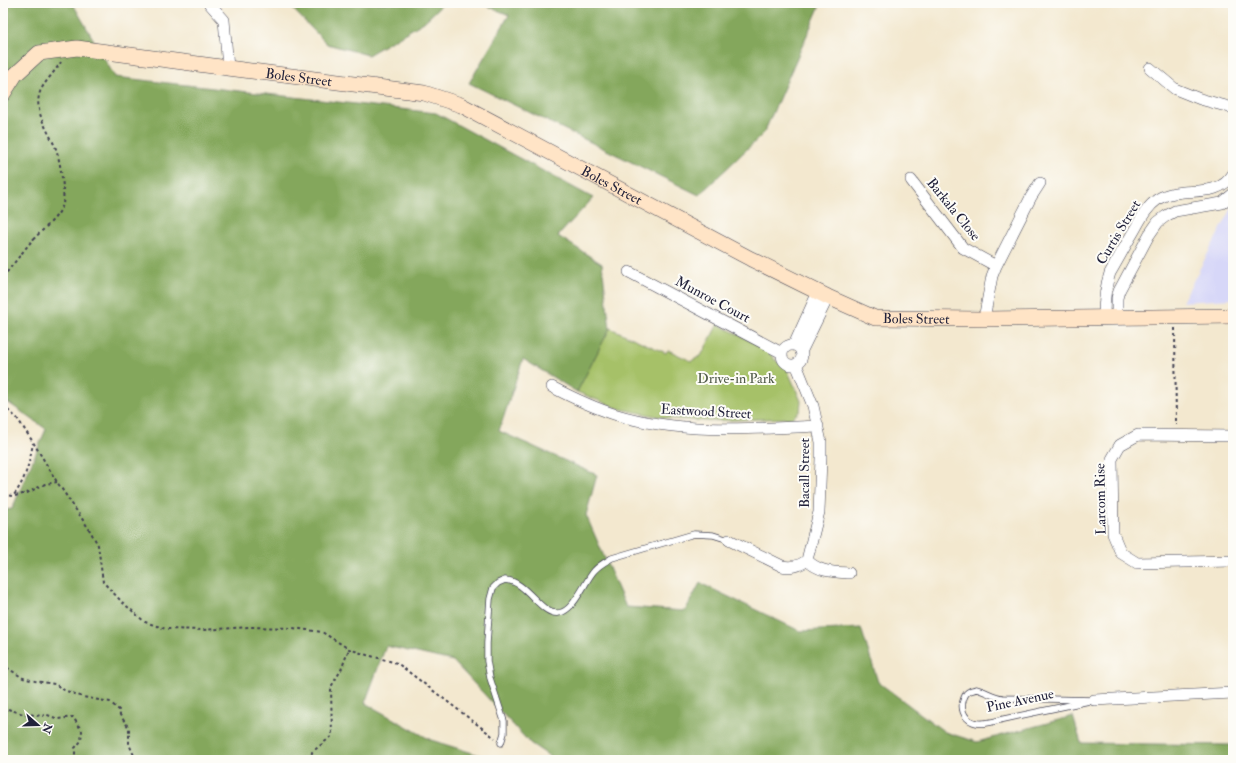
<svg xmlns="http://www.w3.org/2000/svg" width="1236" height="763" viewBox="0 0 1236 763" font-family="'IM FELL Double Pica',serif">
	<rect width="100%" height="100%" fill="#fdfcf7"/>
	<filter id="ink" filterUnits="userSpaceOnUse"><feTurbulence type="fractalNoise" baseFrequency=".025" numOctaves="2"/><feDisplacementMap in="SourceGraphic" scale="8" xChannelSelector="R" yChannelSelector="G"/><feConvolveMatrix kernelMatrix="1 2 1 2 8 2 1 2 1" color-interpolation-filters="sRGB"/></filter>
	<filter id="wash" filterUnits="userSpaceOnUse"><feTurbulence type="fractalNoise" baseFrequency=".012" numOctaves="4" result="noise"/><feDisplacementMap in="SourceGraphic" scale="16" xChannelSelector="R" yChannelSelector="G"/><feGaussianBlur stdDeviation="0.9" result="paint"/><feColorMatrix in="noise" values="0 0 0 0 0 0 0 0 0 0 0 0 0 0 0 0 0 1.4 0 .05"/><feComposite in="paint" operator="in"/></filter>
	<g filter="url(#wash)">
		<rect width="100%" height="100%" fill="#f3e8cf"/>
		<path fill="#d7d7f8" d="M1233,206V299L1182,302Z"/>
		<path fill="#a6c167" stroke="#647251" d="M718,324L768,350L773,358L787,369L801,401L800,411L792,418L706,421L666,418L620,409L577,392L610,328L666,353L668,350L691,361L701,356Z"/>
		<path fill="#84a75c" stroke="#53644c" d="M3,3H74L73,4L115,77L436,113L593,198L558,236L602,264L610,328L577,392L523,359L499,431L597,475L586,515L626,607L685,611L700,583L800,631L861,628L878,682L945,732L977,742L1073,716L1081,743L1233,745V760H555L530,743L453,661L386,646L365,703L431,740L495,760H3V510L12,509L46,429L3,399Z
			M287,3H444L424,22L368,55L327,44Z
			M480,3H821L764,133L699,195L469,83L509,15Z"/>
	</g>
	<g filter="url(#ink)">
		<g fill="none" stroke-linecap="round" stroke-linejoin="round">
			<g stroke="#414051" stroke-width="7">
				<path id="lane" d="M976,689C986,691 993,697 1003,698L1094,700L1004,719C995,721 982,726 973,722C963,718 960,707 964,698C965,695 967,692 970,691C972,690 974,690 976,689Z
					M501,743L504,733V721L490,678L487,661V643L490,599L493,588L498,583L505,580C523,581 533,601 547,610C570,625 583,583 594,571C599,565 605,562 612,558L694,534L713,535L729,540"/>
			</g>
			<g stroke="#414051" stroke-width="12">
				<path id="street" d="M209,3L224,20L228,68
					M1150,68L1175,89L1200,99L1233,108
					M911,180L963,248L996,266
					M629,272L782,353
					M1104,317C1104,302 1105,287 1110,273C1117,261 1124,248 1131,236C1139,223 1145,208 1158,199C1181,184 1217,201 1233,174
					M1117,317V298L1119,291L1149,235L1158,222L1166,216L1175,211L1222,203L1233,194
					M984,319L992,276L996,266L1031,197L1040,183
					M794,345L818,292
					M782 355a10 10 0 1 1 20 0a10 10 0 1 1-20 0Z
					M801,352L828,297
					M796,364L813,406L821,442V458L819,512L807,560
					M552,387C573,398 594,408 617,415C681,434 751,429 818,426
					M1233,436L1138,435L1120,445L1112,459L1113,534L1121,553L1137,563L1233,561
					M729,540L782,566C792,568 800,566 807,560
					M807,560C818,572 834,572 849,573
					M1094,700L1233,693"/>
			</g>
			<g stroke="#414051" stroke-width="16">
				<g id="secondary">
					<path id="s1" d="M3,94L15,75L39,53L77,48L228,68L424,93L461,105L751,259L828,297L875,318L984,319L1233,316"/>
				</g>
			</g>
			<path stroke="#414051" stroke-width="2" stroke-dasharray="3 3" stroke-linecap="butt" d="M3,277C12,266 21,254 30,243C39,232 59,218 63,204C65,192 60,160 56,149C49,131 33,112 40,92C42,85 57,69 61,62
				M1175,328L1176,425
				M3,406L17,418L33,442L57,482L89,529L98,545L103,582L122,602L145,622L166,629L202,630L250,627L293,628L322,632L349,649L367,655L397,663L495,738
				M3,495L13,496C25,482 30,461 33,443
				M15,496L27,493L45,484L57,482
				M3,663L9,669L23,678L35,681L55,684L64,690L83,697L110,702L119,710L120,715L129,728V744L136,760
				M3,706L5,708L26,715L30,714L37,716L40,715L43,716L45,714L58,719L73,717L82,731L81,741L75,748V760
				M311,760L312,752L332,736L331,687L341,670L349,649"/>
			<use href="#lane" stroke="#fff" stroke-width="5.5"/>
			<use href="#street" stroke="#fff" stroke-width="11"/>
			<use href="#secondary" stroke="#ffe4c6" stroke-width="15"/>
		</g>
	</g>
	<g text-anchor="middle" stroke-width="4" stroke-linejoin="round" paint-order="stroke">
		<g font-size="14" fill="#22223b" stroke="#fdfcf7">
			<text dy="5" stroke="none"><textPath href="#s1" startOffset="317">Boles Street</textPath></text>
			<text dy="5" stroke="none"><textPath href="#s1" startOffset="653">Boles Street</textPath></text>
			<text transform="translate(954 209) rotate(51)" y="5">Barkala Close</text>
			<text transform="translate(1118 232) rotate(-59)" y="5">Curtis Street</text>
			<text transform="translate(713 299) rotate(28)" y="5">Munroe Court</text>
			<text dy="5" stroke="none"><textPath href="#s1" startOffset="989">Boles Street</textPath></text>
			<text transform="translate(706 411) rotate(3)" y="5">Eastwood Street</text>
			<text transform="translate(804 473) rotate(-90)" y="5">Bacall Street</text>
			<text transform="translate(1100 499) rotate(-91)" y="5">Larcom Rise</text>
			<text transform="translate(1020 700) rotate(-12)" y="5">Pine Avenue</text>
		</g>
		<g font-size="14" fill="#505a4a" stroke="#fdfcf7">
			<text x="736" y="383">Drive-in Park</text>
		</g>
	</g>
	<rect width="1236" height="763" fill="none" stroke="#fdfcf7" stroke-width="16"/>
	<g transform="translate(38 725) rotate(110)" stroke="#fdfcf7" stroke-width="3" paint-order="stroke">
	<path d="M0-3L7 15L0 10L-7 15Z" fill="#22223b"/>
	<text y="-6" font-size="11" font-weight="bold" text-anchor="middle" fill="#22223b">N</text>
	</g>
</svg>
